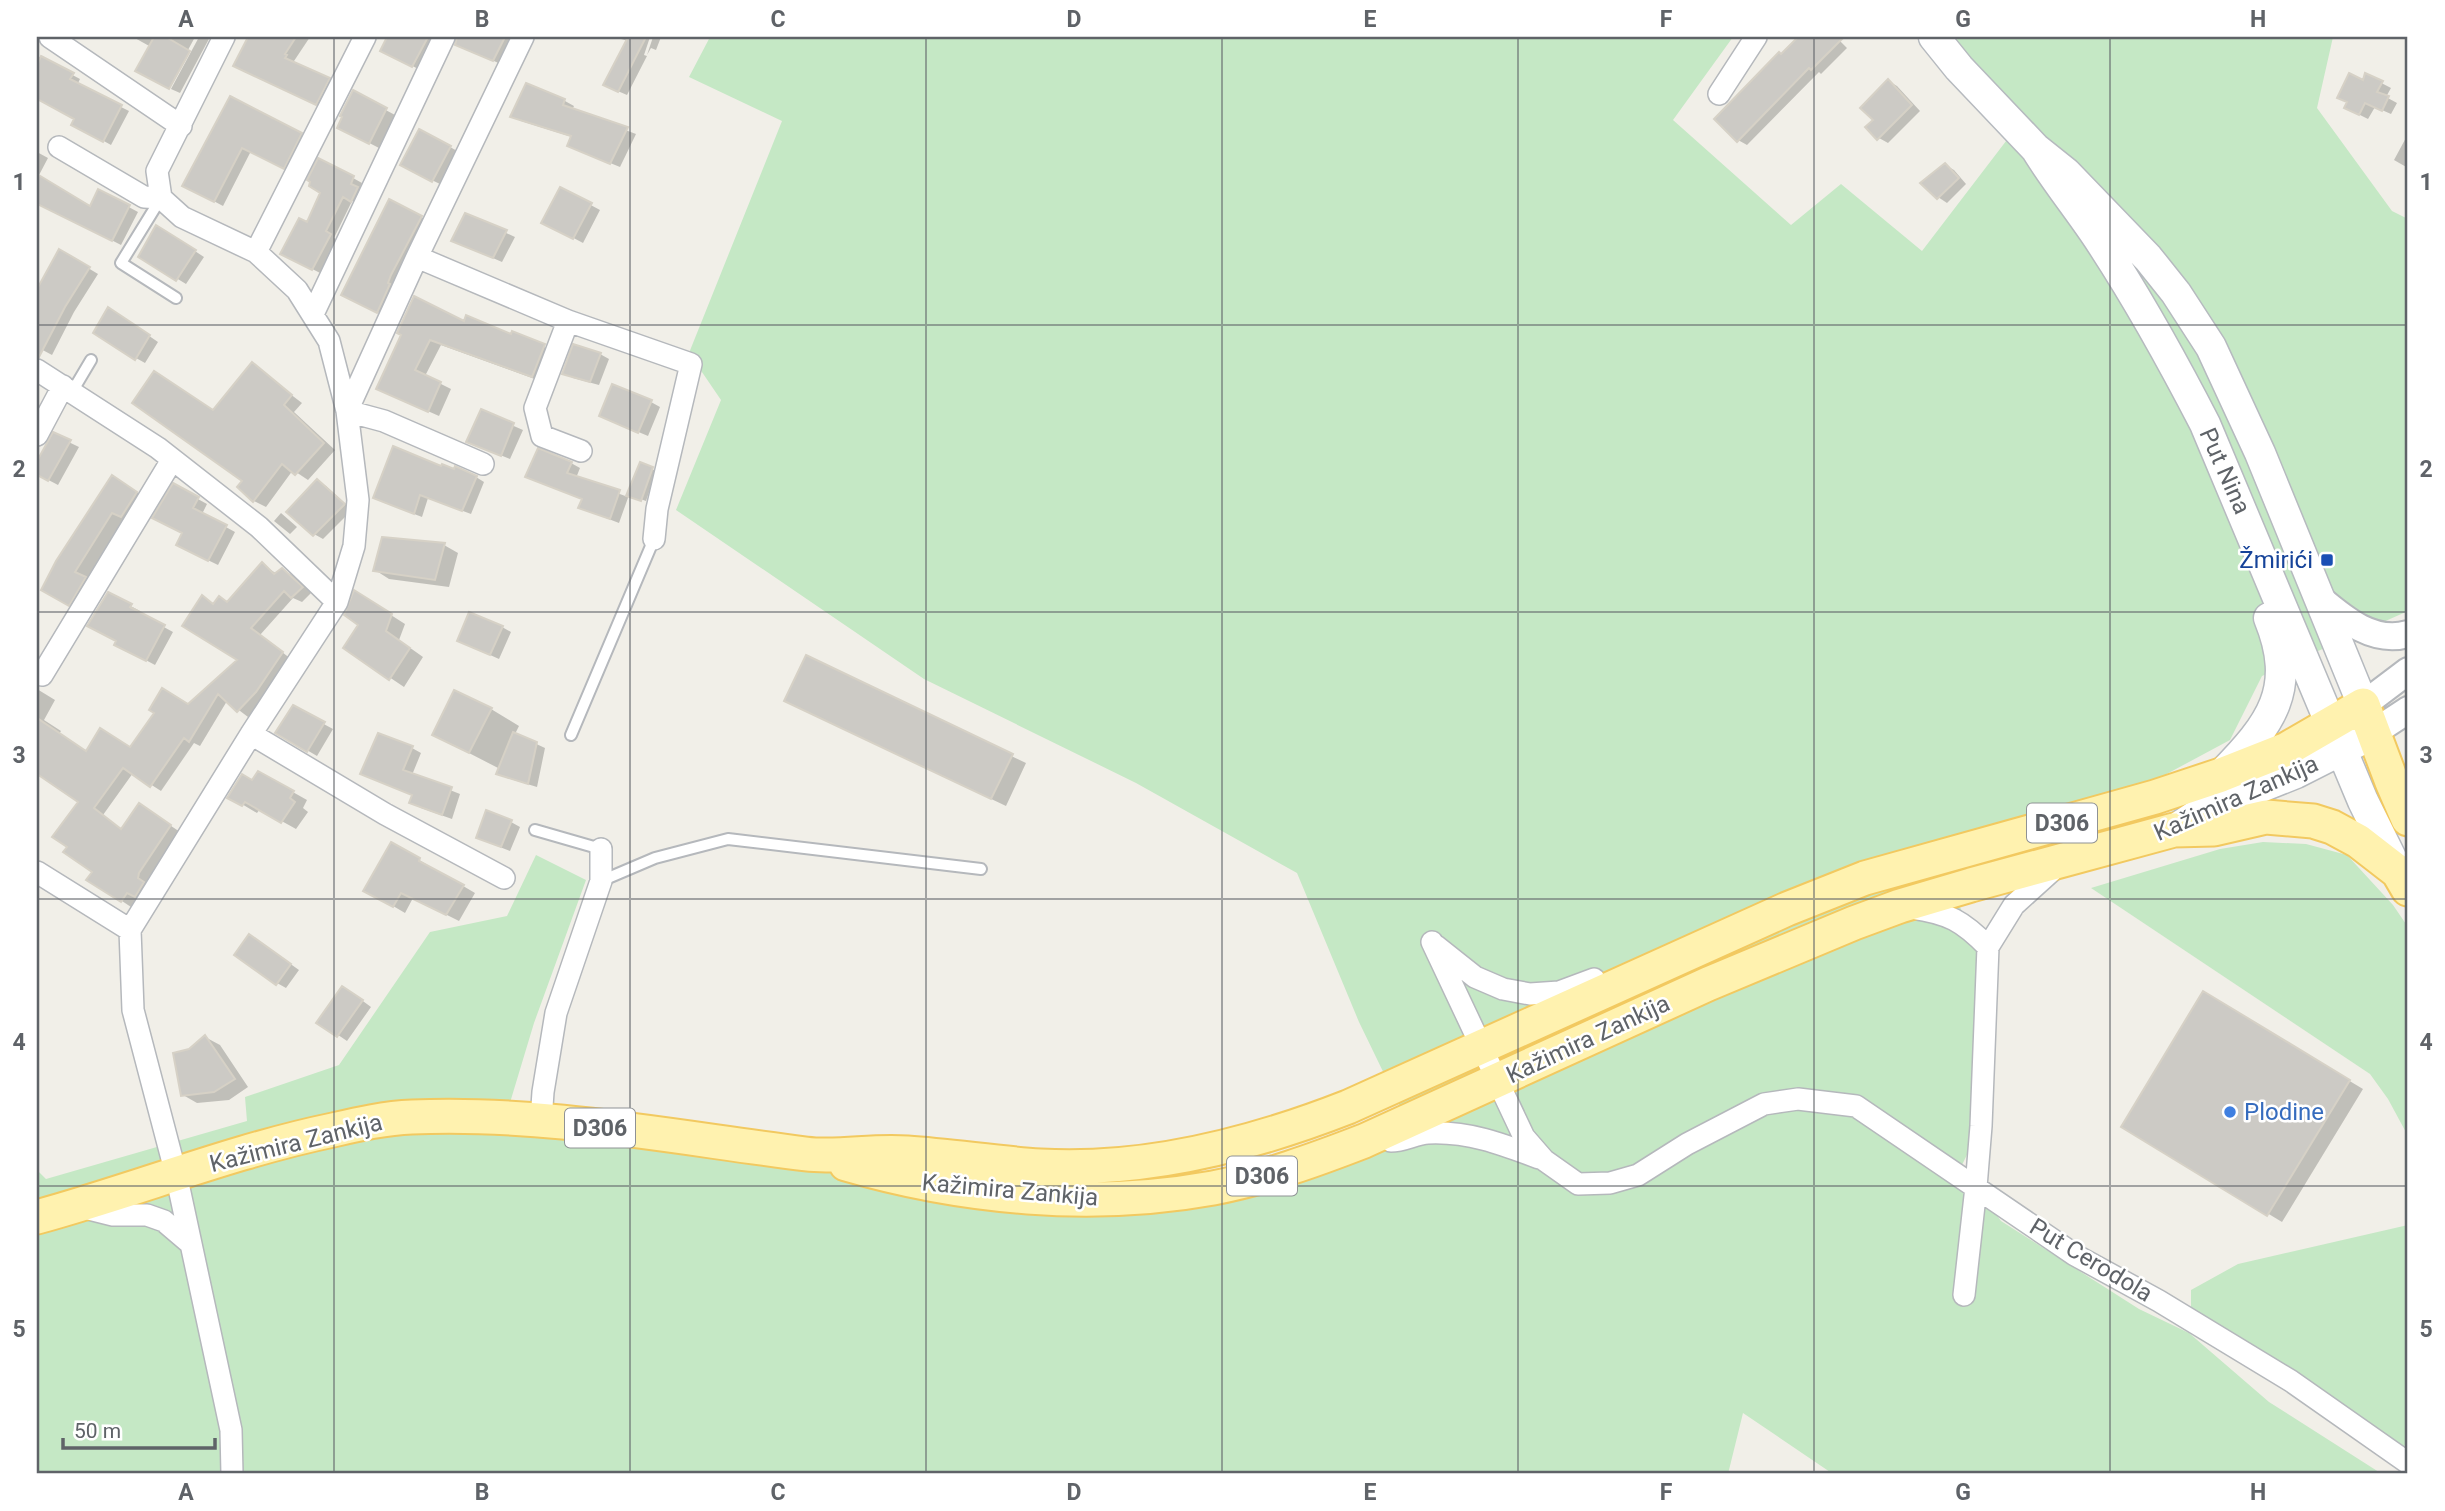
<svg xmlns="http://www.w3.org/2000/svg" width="2445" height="1511" viewBox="0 0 2445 1511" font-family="Roboto,sans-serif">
	<rect width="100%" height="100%" fill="#f1efe8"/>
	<path fill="#c5e8c5" d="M710,37H1733L1673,120L1791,225L1841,184L1922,251L2016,128L1940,45L1964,37H2333L2317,108L2392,211L2408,219V611L2262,676L2230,740L2120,799L1930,846L1989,966L1981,1126L1961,1167L2001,1221L2139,1309L2189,1333L2269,1402L2382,1474H1833L1743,1413L1728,1474H37V1170L46,1179L247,1121L245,1097L339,1065L430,932L507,916L536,855L586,880L534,1023L506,1116L1156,1196L1407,1121L1359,1022L1297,873L1136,783L924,679L676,510L721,400L689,353L782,121L689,77Z
		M2263,842L2306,844L2347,855L2393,905L2408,927V1136L2388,1099L2370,1074L2091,888L2220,849Z
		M2408,1225V1442L2397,1454L2191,1320V1290L2238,1264Z"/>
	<path fill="#0003" d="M133,37H195L168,87L151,47Z
		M199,37H210L180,93L171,89Z
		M250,37H310L294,61L295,65L339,85L327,109L235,66Z
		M389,37H437L422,71L382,50Z
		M467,37H516L503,65L462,47Z
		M614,37H650L644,55L647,56L627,95L613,89L628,41Z
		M653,37H661L656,50L651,48L647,55Z
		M1800,37H1836L1847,48L1821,74L1819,72L1747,145L1738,140L1717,119Z
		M37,56L80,79L77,85L129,111L111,145L73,124L76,118L37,98Z
		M2366,75L2391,88L2386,97L2397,103L2391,114L2375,107L2368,119L2356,113L2349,102Z
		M1888,81L1897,86L1920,111L1888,143L1879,138L1876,120Z
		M526,85L565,101L574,106L572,110L636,134L620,167L578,150L572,137L521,121L512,116Z
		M354,93L395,115L379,148L348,132Z
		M231,98L310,139L293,172L251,151L223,206L193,190Z
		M2408,134V168L2394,160Z
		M450,147L459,152L442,185L411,170Z
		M37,152L48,158L38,177L90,208L99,191L138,212L121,245L37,202Z
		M1945,165L1954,170L1966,184L1947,203L1938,197Z
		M353,178L362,183L359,190L366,194L360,205L352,201L334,238L339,241L322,274L291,258L308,224Z
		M561,189L600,210L583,243L553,227Z
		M466,215L515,237L502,262L463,245Z
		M421,217L430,222L387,317L353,299Z
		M166,232L204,257L186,284L140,256Z
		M60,251L98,274L74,312L52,355L37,347V293Z
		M117,314L158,342L145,363L136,358Z
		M465,323L511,336L513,333L555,352L543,382L441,345L425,376L451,389L439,416L378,389L403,334Z
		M600,354L609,359L599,385L573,378L564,373Z
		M252,365L302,403L294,412L335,450L308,480L293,470L266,507L254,501L239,487L245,481L214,411Z
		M651,402L660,407L648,436L610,420Z
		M482,412L523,430L510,459L468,442Z
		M54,435L79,447L58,485L37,474V465Z
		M571,463L580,468L576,478L628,497L641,464L656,471L646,501L629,495L619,523L580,508L583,500L527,476Z
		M442,469L476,477L484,482L471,514L428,498L422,517L383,502Z
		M317,481L326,486L352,510L323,539L314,534Z
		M125,485L149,500L125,518L87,580L97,586L82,611L43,589Z
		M174,486L207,504L202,514L235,532L218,565L187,550Z
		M281,513L297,527L290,534L274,521Z
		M444,545L458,553L449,587L389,579L375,570Z
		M262,564L277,574L282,570L292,575L311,593L302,602L293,598L260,635L291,659L266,697L248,717L227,701L200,746L194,743L161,791L133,773L103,815L122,830L149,811L180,832L148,879L146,901L137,897L131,907L122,901L69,846L80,802L71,786L37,767V689L55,700L44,720L61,731L59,734L87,753L130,749L188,705L240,660L214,605L228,603Z
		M108,594L140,611L138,613L173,632L155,665L125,649L118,641Z
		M369,601L405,624L399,640L423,657L404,687L346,648L360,624Z
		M502,627L511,632L499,659L459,641Z
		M807,657L1026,763L1006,806L800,708Z
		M294,708L333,729L317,756L278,733Z
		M491,709L519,726L515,734L545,748L537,787L507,778L498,773L500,769L434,735Z
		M412,748L421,753L412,775L460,794L452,819L421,808L412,802L414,796L371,778Z
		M259,773L307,800L303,808L308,812L296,829L260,809L257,813L230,797L253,783Z
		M511,822L520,827L510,851L487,842Z
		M392,844L475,893L459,921L413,898L405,913L366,890Z
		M258,941L299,970L286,988L277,983Z
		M352,993L371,1007L347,1041L319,1022Z
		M2204,994L2363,1089L2282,1222L2123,1126Z
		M205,1037L220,1045L248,1087L229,1100L197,1103L183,1095L189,1050Z"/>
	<path fill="#cccac5" stroke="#d6d1c6" stroke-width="2" d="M154,37H166L190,51L169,89L135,71Z
		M248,37H296L285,54L287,55L285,58L330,78L316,105L233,66Z
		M387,37H428L412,67L380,51Z
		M457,37H505L493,61L455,45Z
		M628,37H646L618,92L603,85Z
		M1798,37H1844L1811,70L1809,68L1737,142L1714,119L1779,52L1781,54Z
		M41,56L74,73L70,79L122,105L103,142L71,125L74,119L37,99V65Z
		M2349,73L2363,80L2365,73L2383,81L2377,92L2389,96L2382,111L2365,103L2359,115L2344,108L2347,102L2337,98Z
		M1888,79L1912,105L1877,140L1865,127L1873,120L1860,108Z
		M526,83L565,99L563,105L628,127L610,164L567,146L571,136L510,117Z
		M353,90L387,108L369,144L337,128L342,117L340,116Z
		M230,96L302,133L284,169L242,148L214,202L182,186Z
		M419,129L451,146L432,182L400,165Z
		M318,158L354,176L351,184L358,187L351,202L343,197L326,231L331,234L312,270L280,254L299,218L307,222L320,193L309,186L310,182L307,180Z
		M1945,163L1959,178L1937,199L1920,183Z
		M37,174L90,206L98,189L130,205L112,241L37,204Z
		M560,187L592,203L573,239L541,223Z
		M389,199L422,216L391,275L388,283L390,284L377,313L341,295Z
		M465,213L507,230L493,258L451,241Z
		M156,225L196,250L176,281L138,257Z
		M59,249L90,267L65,307L39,357H37V289Z
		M414,296L464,321L466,315L511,334L512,331L545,344L532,377L430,340L415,370L441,382L428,412L376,389L401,335L397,333Z
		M108,307L150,335L135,360L93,333Z
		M573,344L601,353L590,382L562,374Z
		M252,362L292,395L284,405L324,443L295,475L282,464L253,502L237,487L242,481L132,403L154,371L213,410Z
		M612,384L652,400L638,433L599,416Z
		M481,409L514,423L501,456L466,442Z
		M53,432L71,440L48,481L37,475V461Z
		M393,446L441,466L442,464L454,469L455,466L477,476L462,511L420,495L414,514L373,498Z
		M538,448L572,462L567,473L620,490L610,519L578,508L582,499L525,477Z
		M640,462L653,467L641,501L626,496Z
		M112,475L137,492L121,517L112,513L75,572L86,577L69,606L41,590L56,561Z
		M317,479L345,504L313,536L286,512Z
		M173,483L199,497L193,508L227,525L208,561L176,545L182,533L152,518Z
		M382,537L445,543L435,580L373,571Z
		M262,562L274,574L282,568L303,587L291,598L284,591L251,628L283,652L256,692L237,712L218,694L189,742L184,738L150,787L123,768L94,808L121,829L139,803L171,825L139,873L138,878L144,882L135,897L127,893L121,902L86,880L92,872L63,852L67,847L52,837L78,802L37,774V718L86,751L100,728L130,747L154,713L149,710L162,688L188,704L237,660L182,626L202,595L213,604L219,596L227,602Z
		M354,590L392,614L386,631L410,648L389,680L343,648L358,625L344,615Z
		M108,592L132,604L130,607L165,625L146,661L114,645L116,641L87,626Z
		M469,612L503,626L490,655L457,641Z
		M806,655L1013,754L991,799L784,701Z
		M454,690L492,708L469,753L432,735Z
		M293,705L325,722L307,752L275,733Z
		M513,732L537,742L528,784L496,774Z
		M378,733L413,746L403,770L452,787L442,815L409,803L412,795L360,774Z
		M258,771L294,791L290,798L295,802L281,823L245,802L242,806L227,798L242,774L252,780Z
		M486,810L512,820L501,847L476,838Z
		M391,842L420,858L419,861L464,885L446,915L401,893L393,907L363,891Z
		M249,934L291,964L276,985L234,955Z
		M342,986L363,1000L337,1037L316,1023Z
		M2203,991L2350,1080L2267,1216L2121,1127Z
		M205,1035L235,1079L214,1092L181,1096L173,1053L189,1049Z"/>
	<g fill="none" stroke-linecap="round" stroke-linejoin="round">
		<g stroke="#b5b8bc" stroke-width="14">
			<path id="service" d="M161,198L121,263L176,298
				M72,392L91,360
				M571,735L654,539
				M535,830L601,849
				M601,881L655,858L728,839L981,869"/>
		</g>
		<g stroke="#b5b8bc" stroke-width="24">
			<path id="minor" d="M50,37L181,126
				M224,37L157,171L161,198L182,217L256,252L297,290L329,341L347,411L358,500L354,546L337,602
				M1719,94L1756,37
				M59,147L144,197L161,198
				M256,252L365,37
				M417,257L568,321L535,408L542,436L581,451
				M313,314L444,37
				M568,321L691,364L657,509L654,539
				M37,370L158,448L259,527L337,602L251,734L130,930L133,1010L176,1174L231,1430L232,1474
				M37,435L63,386
				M483,464L384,421L347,411L417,257L523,37
				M42,675L172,460
				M251,734L385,814L504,878
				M37,872L130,930
				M1912,908C1948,913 1963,921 1988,947
				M1432,942L1524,1137L1544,1160L1578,1184L1610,1183L1638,1175L1687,1144L1764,1104L1798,1099L1856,1106L2075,1255L2159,1301L2291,1381L2408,1463
				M1436,946L1475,977L1503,989L1530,994L1559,992L1594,979
				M1988,947L2014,905L2056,867
				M541,1121L543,1092L556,1013L601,881V849
				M1391,1141C1404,1141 1415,1134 1428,1133C1468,1131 1502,1144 1539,1158
				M81,1207L113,1215H147L164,1221L191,1244
				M1964,1295L1976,1187L1981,1126L1988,947"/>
		</g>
		<g stroke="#b5b8bc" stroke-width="30">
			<path id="tertiary" d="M2319,598C2344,619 2373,644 2408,634
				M2363,705L2408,671
				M2373,733L2408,710"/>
		</g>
		<g stroke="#b6babf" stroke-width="33">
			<path id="secondary" d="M1934,37L1959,68L2036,149L2066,173L2148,258L2176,293L2211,347L2260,453L2363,705
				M2036,149C2055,180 2078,208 2098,238C2137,297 2172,360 2205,424L2363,801L2398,872
				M2222,774C2271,724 2298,689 2269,618
				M2174,830L2206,809L2296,773L2359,741"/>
		</g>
		<g stroke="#f2c960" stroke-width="37">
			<path id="primary" d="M846,1164C963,1198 1092,1210 1213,1188C1265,1178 1315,1160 1364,1141L1708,984L1854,923L1900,906L1971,885L2174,830L2214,829L2266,817L2313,821L2332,827L2358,841L2398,872L2408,889
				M37,1217C136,1190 232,1151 333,1130C359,1124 385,1118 412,1117C541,1111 678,1138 806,1154C839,1158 873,1150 907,1153C951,1156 996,1163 1040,1166C1146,1172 1251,1145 1348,1107L1787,909L1865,878L2155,797L2221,775L2287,749L2363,705L2392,782L2408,819"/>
		</g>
		<use href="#service" stroke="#fff" stroke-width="10"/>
		<use href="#minor" stroke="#fff" stroke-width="21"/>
		<use href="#tertiary" stroke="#fff" stroke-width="26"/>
		<use href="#secondary" stroke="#fff" stroke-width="30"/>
		<use href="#primary" stroke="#fff2af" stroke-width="33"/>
	</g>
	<path fill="none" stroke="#5f6368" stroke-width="2" stroke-opacity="0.55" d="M334,37V1474M630,37V1474M926,37V1474M1222,37V1474M1518,37V1474M1814,37V1474M2110,37V1474M37,325H2408M37,612H2408M37,899H2408M37,1186H2408"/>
	<rect fill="#1a4fb4" stroke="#fff" stroke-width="2.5" x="2320" y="553" width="14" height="14" rx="3.5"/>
	<circle fill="#3f7fe0" stroke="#fff" stroke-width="2.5" cx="2230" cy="1112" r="7"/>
	<g text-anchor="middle" stroke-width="5" stroke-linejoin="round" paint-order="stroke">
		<g fill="#fff" stroke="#8f9295" stroke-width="2">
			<rect x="2027" y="803.5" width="70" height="39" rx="5"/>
			<rect x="565" y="1108.5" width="70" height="39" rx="5"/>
			<rect x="1227" y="1156.5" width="70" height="39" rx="5"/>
		</g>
		<g font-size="23" font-weight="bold" fill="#5f6368">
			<text x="2062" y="831">D306</text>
			<text x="600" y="1136">D306</text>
			<text x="1262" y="1184">D306</text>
		</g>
		<g font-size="24" fill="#5f6368" stroke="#fff">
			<text transform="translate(2225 471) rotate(66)" y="8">Put Nina</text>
			<text transform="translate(2236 798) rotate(-24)" y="8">Kažimira Zankija</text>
			<text transform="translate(1588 1039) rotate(-25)" y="8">Kažimira Zankija</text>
			<text transform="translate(296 1143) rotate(-14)" y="8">Kažimira Zankija</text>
			<text transform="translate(1010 1190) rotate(5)" y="8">Kažimira Zankija</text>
			<text transform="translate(2091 1260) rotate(31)" y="8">Put Cerodola</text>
		</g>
		<g font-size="24" fill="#164399" stroke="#fff" text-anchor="end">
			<text x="2313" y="568">Žmirići</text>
		</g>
		<g font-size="24" fill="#366cbe" stroke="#fff" text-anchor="start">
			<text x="2244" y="1120">Plodine</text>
		</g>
	</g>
	<rect width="2445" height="1511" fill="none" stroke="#ffffff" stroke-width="77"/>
	<path d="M63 1438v10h152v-10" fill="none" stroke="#5f6368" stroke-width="3.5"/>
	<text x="74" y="1438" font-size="21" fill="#5f6368" stroke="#ffffff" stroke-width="5" paint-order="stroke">50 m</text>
	<rect x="38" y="38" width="2368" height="1434" fill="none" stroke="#5f6368" stroke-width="2.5"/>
	<g font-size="23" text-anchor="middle" font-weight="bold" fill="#5f6368">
		<text x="186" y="27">A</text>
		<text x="482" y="27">B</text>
		<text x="778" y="27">C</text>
		<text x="1074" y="27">D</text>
		<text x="1370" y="27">E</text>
		<text x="1666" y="27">F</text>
		<text x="1963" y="27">G</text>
		<text x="2258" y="27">H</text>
		<text x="19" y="190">1</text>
		<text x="2426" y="190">1</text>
		<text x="19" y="477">2</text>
		<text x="2426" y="477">2</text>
		<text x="19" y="763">3</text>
		<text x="2426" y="763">3</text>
		<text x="19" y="1050">4</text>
		<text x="2426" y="1050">4</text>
		<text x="19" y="1337">5</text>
		<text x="2426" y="1337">5</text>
		<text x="186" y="1500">A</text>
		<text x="482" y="1500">B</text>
		<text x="778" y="1500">C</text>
		<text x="1074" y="1500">D</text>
		<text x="1370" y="1500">E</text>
		<text x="1666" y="1500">F</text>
		<text x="1963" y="1500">G</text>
		<text x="2258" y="1500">H</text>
	</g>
</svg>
